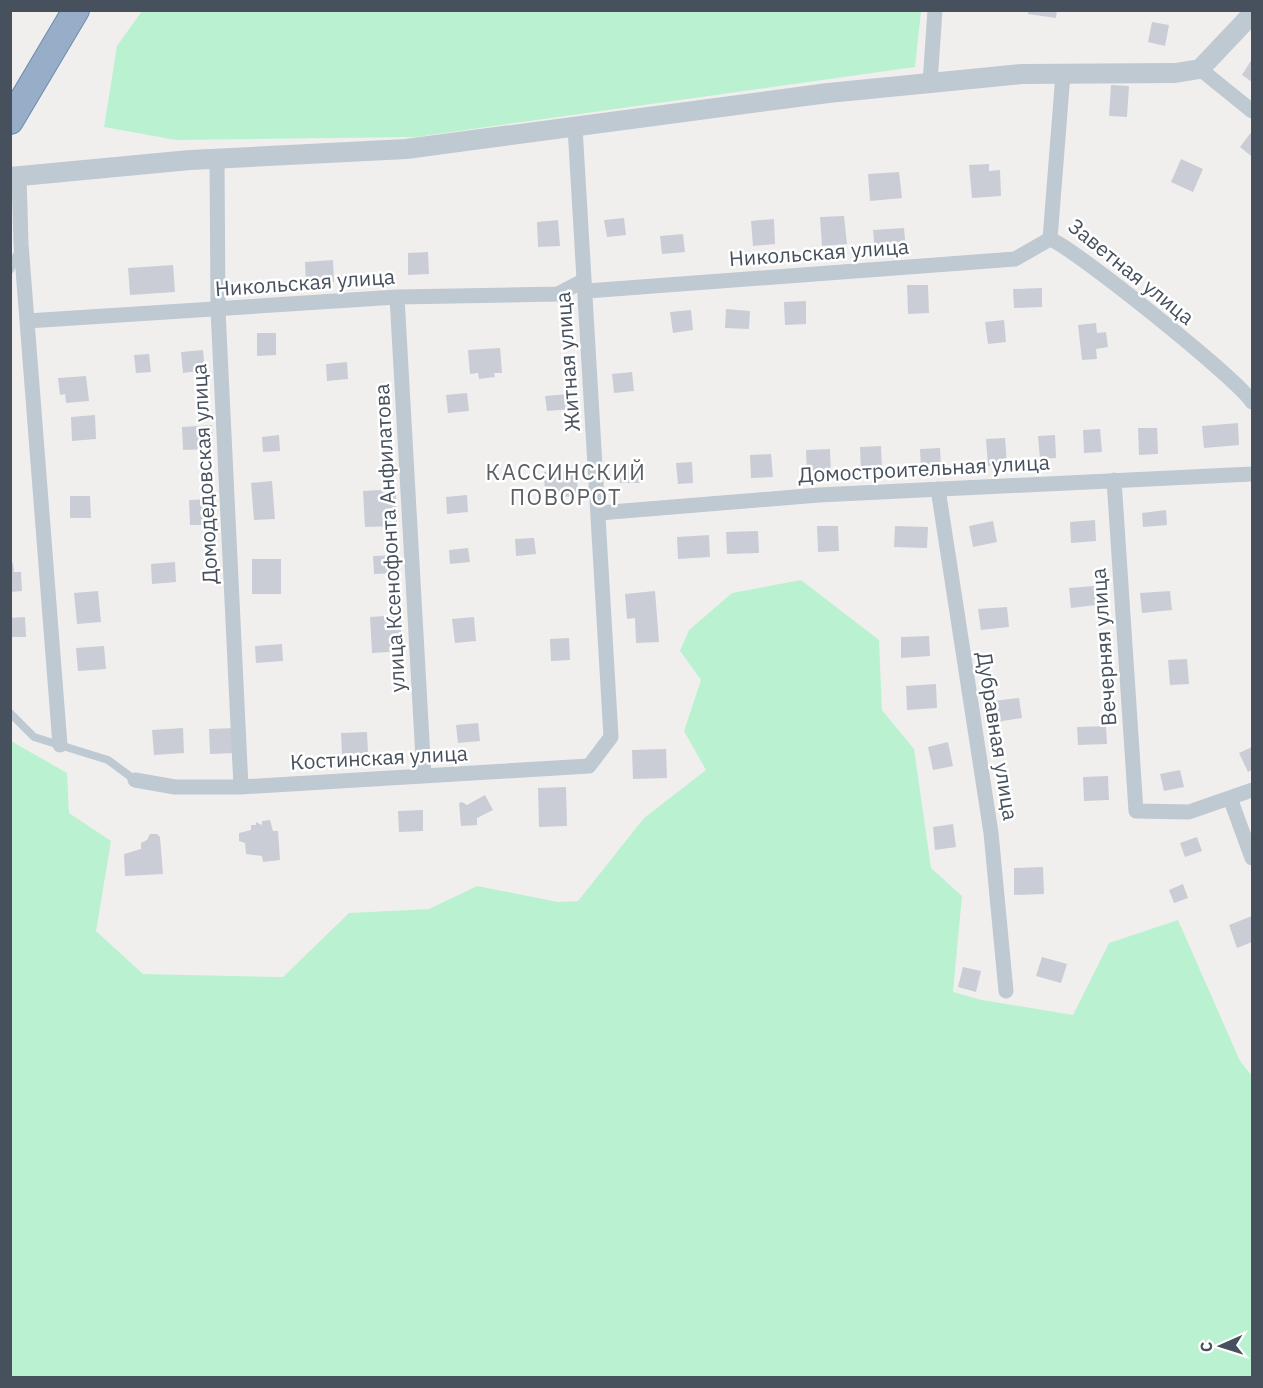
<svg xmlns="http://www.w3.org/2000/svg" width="1263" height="1388" viewBox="0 0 1263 1388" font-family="'IBM Plex Sans',sans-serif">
	<rect width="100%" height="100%" fill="#f1efee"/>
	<path fill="#baf2d1" d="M142,11V10L921,11L915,67L416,137L176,140L104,127L117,46Z
		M801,580L879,640L882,710L914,749L931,868L962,896L953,992L982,1000L1073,1015L1109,943L1178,920L1240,1061L1252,1076V1377H11V741L67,773L69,813L111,841L96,931L143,974L283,977L349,913L429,909L477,886L558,902L578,901L644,818L706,770L684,731L701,680L680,651L689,630L732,593Z"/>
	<path fill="#cacdd5" d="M1028,10H1057L1056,18L1028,14Z
		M1152,22L1169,25L1165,46L1148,42Z
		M1252,59V82L1242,75Z
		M1111,85L1129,86L1127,117L1109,116Z
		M1252,131V153L1251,156L1240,147Z
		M1181,159L1203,169L1193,192L1171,182Z
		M989,164V171L1000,170L1001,196L972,198L969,165Z
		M899,172L902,198L870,201L868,174Z
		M844,216L847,244L822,246L820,217Z
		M624,218L626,235L607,237L604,220Z
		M774,219L775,244L753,246L751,221Z
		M558,220L560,246L538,247L537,222Z
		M904,228L906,250L875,252L873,230Z
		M683,234L685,252L662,254L660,236Z
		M428,252L429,274L408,275V253Z
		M333,260L334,282L306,284L305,262Z
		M173,265L175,292L130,295L128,268Z
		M907,285H928L929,313L908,314Z
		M1042,288V307L1014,308L1013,289Z
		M806,301V324L785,325L784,302Z
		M726,309L750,311L749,329L725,328Z
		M691,310L693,330L673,333L670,312Z
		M1004,320L1006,342L988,344L985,322Z
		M1096,323L1097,333L1106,332L1108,347L1096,349L1097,359L1082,360L1078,325Z
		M257,333H276V355L257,356Z
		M500,348L502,373H494L495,377L479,379L478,373L470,374L468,350Z
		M203,350L205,370L183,373L181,352Z
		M149,354L151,372L136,373L134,355Z
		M347,362L348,379L327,381L326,364Z
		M632,372L634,391L614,393L612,374Z
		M86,376L89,401L66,403L65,394L60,395L58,378Z
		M467,393L469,411L448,413L446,395Z
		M569,394L571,409L547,411L545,396Z
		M95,415L96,439L72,441L71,417Z
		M1238,423L1239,445L1204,448L1202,426Z
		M212,425L213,449L183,450L182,427Z
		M1138,428H1157L1158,454L1139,455Z
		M1100,429L1102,452L1084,453L1083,430Z
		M279,435L280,451L263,452L262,437Z
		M1055,435L1056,458L1040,459L1038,436Z
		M1005,438L1007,465L988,466L986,439Z
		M881,446L882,471L861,472L860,447Z
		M940,448L941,467H921L920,449Z
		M830,449L831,474L807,475L806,450Z
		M771,454L773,477L751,478L750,455Z
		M692,462L693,483L678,484L676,463Z
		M620,464H640V483H620Z
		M577,470L578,496L545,498L544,472Z
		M272,481L275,519L254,520L251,483Z
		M396,489L397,526L365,527L363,491Z
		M467,495L468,512L447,514L446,497Z
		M70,496H90L91,518H70Z
		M210,499L211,525H190L189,500Z
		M1166,510L1167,525L1143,527L1142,513Z
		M1095,520L1096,541L1071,543L1070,522Z
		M993,521L997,542L973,547L969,526Z
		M817,526H838L839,551L818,552Z
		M895,526L928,527L927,548L894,547Z
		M758,531L759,553L727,554L726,532Z
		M709,535L710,557L678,559L677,537Z
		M534,538L536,554L516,556L515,539Z
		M468,548L470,562L450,564L449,550Z
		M399,555L400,573L374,574L373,556Z
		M252,559H281V594H252Z
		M175,562L176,582L152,584L151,564Z
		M13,563L14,572H21L22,591L10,592V564Z
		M1094,586L1096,605L1071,608L1069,588Z
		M98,591L101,622L77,624L74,593Z
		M655,591L659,642L636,643L635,618L627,619L625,594Z
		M1170,591L1172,610L1142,613L1140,593Z
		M1007,607L1009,627L981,630L978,609Z
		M400,615L402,651L372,653L370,617Z
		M25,617L26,637H10V618Z
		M474,617L476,641L455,643L452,619Z
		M929,636L930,656L901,658V637Z
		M569,638L570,660L551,661L550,639Z
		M282,644L283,661L256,663L255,646Z
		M104,646L106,669L78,671L76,648Z
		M1187,659L1189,684L1170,685L1168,660Z
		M936,684L937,708L907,710L906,686Z
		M1019,698L1022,718L996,722L993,701Z
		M478,723L480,741L458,743L456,725Z
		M1106,726L1107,744L1078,745L1077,727Z
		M183,728L184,753L154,755L152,730Z
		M235,728L236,753L210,754L209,729Z
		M367,732L368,753L342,754L341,733Z
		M948,742L953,766L933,770L928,747Z
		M1252,747V770L1248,772L1239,753Z
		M666,749L667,778L633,779L632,750Z
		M1180,770L1184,787L1164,791L1160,774Z
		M1108,776L1109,800L1084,801L1083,777Z
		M566,787L567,826L539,827L538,788Z
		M485,795L493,810L477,818V825L461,826L459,803L462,802L467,805Z
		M423,810V831L399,832L398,811Z
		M270,820L273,831H278L280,860L263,862L262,856L246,854L245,843L239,841V833L251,830V825H256V822L262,825V821Z
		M953,824L956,847L935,850L933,827Z
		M150,834H157L160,837L163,874L125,876L124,854L141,849V843L147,840Z
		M1197,837L1202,851L1185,857L1180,843Z
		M1043,867L1044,894L1014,895V868Z
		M1183,884L1188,898L1174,903L1169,890Z
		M1252,916V942L1237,948L1229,925Z
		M1042,957L1067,964L1061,983L1036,976Z
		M963,967L981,971L976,992L958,987Z"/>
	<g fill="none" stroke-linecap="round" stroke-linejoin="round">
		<g stroke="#6e8aac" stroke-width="28">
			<path id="trunk" d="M10,121L76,10"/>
		</g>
		<path stroke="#bec9d2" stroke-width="8" d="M10,270L18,252
			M10,713L34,737L108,760L135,780"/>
		<path stroke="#bec9d2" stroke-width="15" d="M1200,69L1252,111
			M1063,74L1050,239C1073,247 1239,380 1252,402
			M930,83L935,10
			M217,159L218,310L241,787
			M19,176L21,244L60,745
			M587,291L1015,259L1050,239
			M397,297L424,776
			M27,321L397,297L558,294L583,281
			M1114,480L1136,811L1189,812L1252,790
			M938,489L991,833L1006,991
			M599,513L819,495L1252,474
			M135,780L175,787H241L589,766L611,737L575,127
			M1230,798L1252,858"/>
		<path stroke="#bec9d2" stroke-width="20" d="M10,177L190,160L406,149L828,93L1022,74L1175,73L1200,69L1252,14"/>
		<use href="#trunk" stroke="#98aec8" stroke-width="26"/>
	</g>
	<g text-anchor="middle" stroke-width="5" stroke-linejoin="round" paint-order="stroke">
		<g font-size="21" fill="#46515d" stroke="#fff">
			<text transform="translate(819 253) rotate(-4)" y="7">Никольская улица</text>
			<text transform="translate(1131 272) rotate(39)" y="7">Заветная улица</text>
			<text transform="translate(305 283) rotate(-4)" y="7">Никольская улица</text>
			<text transform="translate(568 362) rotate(-94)" y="7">Житная улица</text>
			<text transform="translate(924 469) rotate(-3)" y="7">Домостроительная улица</text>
			<text transform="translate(205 474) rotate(-93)" y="7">Домодедовская улица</text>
			<text transform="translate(390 538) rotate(-93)" y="7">улица Ксенофонта Анфилатова</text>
			<text transform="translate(1104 647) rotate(-94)" y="7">Вечерняя улица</text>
			<text transform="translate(997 736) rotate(81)" y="7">Дубравная улица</text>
			<text transform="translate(379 758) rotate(-3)" y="7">Костинская улица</text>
		</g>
		<g font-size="22" letter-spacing="1.5" fill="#5b5f64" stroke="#fff">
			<text x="566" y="480">КАССИНСКИЙ<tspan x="566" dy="25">ПОВОРОТ</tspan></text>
		</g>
	</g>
	<rect width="1263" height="1388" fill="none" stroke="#46515d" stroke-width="24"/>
	<g transform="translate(1221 1346) rotate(267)" stroke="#ffffff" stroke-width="4.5" paint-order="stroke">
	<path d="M0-4.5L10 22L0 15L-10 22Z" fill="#46515d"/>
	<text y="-9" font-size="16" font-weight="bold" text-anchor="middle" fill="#46515d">С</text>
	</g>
</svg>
